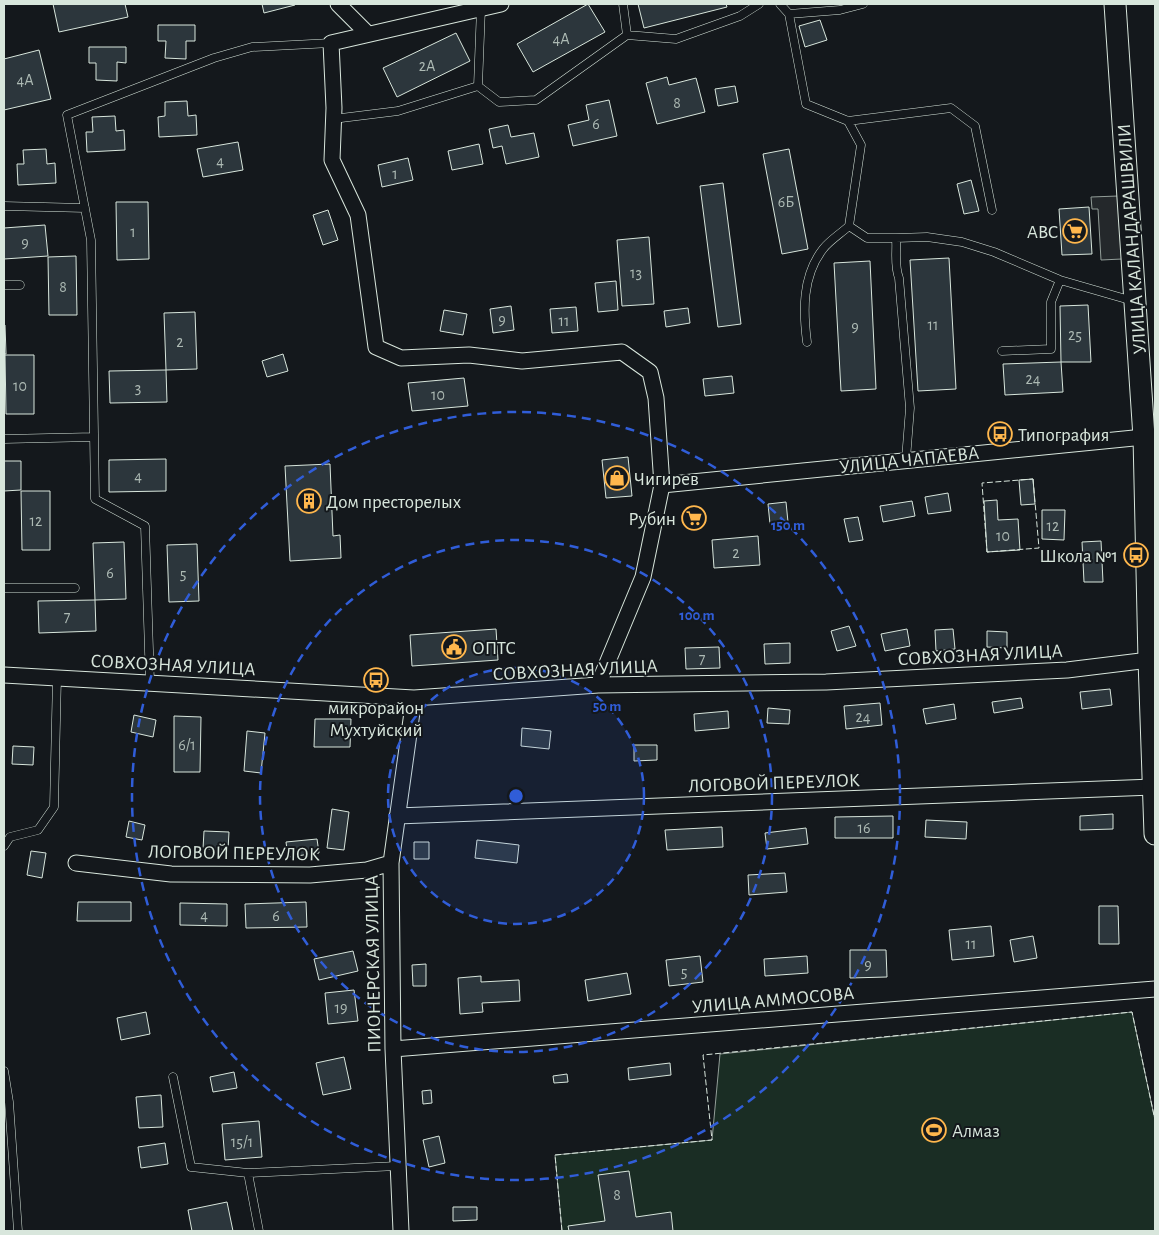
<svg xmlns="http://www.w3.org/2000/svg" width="1159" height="1235" viewBox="0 0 1159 1235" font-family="'Alegreya Sans',sans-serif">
	<rect width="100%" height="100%" fill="#14181c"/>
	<path fill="#1a2d24" stroke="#939e99" d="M1132,1012L1155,1120V1231H562L555,1155L712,1140L720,1054Z"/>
	<path fill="#24282b" stroke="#939e99" d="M1118,196L1122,259L1101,260L1098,209H1092L1091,197Z"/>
	<path fill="#2c363c" stroke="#d8e6dc" d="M53,4H125L128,17L59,32Z
		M262,4H295V5L264,13Z
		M588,4L605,32L533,72L517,44Z
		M638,4H726L727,7L644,28Z
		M820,20L827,40L805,47L799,26Z
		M158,25H195V41H186V59L165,58L166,41H158Z
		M456,33L470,61L397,97L383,68Z
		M89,47H126V63L117,62V81L96,80V63H89Z
		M39,50L51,99L4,110V59Z
		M667,77L669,85L696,78L705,112L657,124L646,83Z
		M735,86L738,102L718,106L715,89Z
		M609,100L617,136L573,146L568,125L589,120L586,105Z
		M187,101L188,116L196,115L197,135L159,137L158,117L165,116V102Z
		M115,116L116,131L124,130L125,150L87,152L86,132H93L92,117Z
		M508,125L511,137L534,133L539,157L506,164L502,146L493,148L489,129Z
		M238,142L243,170L203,177L197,149Z
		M479,144L483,164L452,170L448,151Z
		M46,149L47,164L55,163L56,183L18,185L17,164H24L23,150Z
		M789,149L808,249L782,254L763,154Z
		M408,158L413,180L382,187L378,165Z
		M971,180L979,211L964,214L957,184Z
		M723,183L741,324L718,327L700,186Z
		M116,202H148L149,259L117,260Z
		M1089,207L1092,254L1062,255L1059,209Z
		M328,210L338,240L323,245L313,215Z
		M45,225L48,256L4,259V228Z
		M649,237L654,304L622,306L617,240Z
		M76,256L77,315H49L48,257Z
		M949,258L956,389L918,391L910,260Z
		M870,261L876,389L841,391L834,263Z
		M616,281L618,310L598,312L595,283Z
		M1088,305L1091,362H1061L1060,306Z
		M511,306L514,330L493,333L490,309Z
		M576,307L578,331L552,333L550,309Z
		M688,308L690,323L666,327L664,311Z
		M444,310L467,314L463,335L440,331Z
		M195,312L197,369L166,370L164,313Z
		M4,325H5L6,354H4Z
		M283,354L288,371L267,377L262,361Z
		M5,355H34V414H6Z
		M1061,362L1063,392L1005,395L1003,364Z
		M166,370L167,402L110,403L109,371Z
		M732,376L734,393L705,396L703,379Z
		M464,378L468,406L412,411L408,383Z
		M628,457L632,496L606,498L602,460Z
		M166,459V491L109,492V460Z
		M4,461H21V490L4,491Z
		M330,464L333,536L340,535L341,558L290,561L285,466Z
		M1033,479L1035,504L1021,505L1019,480Z
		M21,491H50V550H22Z
		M948,493L951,511L928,514L925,497Z
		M997,500L998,520L1018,519L1020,550L987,552L984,501Z
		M912,501L915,516L883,522L880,506Z
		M786,502L788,522L770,524L768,504Z
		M1042,510H1065L1064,540L1042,539Z
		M858,517L863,540L849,542L844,519Z
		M758,536L760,565L714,568L712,540Z
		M1101,541L1103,582H1084L1082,542Z
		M124,542L126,599L95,600L93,543Z
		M197,544L199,601L169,602L167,545Z
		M95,600L96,631L39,633L38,601Z
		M849,626L856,646L837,651L831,631Z
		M496,629L498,660L412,666L410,635Z
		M907,629L910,646L885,651L881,634Z
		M953,629L955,649L936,651L935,630Z
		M987,631L1007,632V648L987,647Z
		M790,643V663L765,664L764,644Z
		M719,647L720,668L686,669L685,648Z
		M1110,689L1112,705L1082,709L1080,692Z
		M1021,698L1023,708L994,713L992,702Z
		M880,703L882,725L846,729L844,706Z
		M954,704L956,719L926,724L923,709Z
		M768,708L790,710L789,724L767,723Z
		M728,711L729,728L695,731L694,714Z
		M134,715L156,720L153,737L131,732Z
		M174,716L201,717L200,772H174Z
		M315,719H351L350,747H314Z
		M522,728L551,731L549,749L521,746Z
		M247,731L265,733L261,773L244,771Z
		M634,745H657V760L634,761Z
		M13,746L34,747L33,765L12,764Z
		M332,809L349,812L344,850L327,848Z
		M1113,814V829L1080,830V816Z
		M893,816V838H835V817Z
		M926,820L967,822L966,839L925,837Z
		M129,821L145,825L142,840L126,837Z
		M722,827L723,847L667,850L665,830Z
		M806,828L808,844L767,849L765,833Z
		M204,831L229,832L228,850L203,849Z
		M317,839L319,853L288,857L286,842Z
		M477,840L519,845L517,863L475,858Z
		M414,842H429V859H414Z
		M31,851L46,853L42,878L27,875Z
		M785,873L787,892L749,895L748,875Z
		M78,902H131V921H77Z
		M306,902L307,927L246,928L245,904Z
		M180,903L227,904V926L180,925Z
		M1099,906H1118L1119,944H1099Z
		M991,926L994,956L952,960L949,930Z
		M1033,936L1037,958L1014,962L1010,940Z
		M850,950H886L887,977L850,978Z
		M353,951L358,971L319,980L314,959Z
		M700,956L703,982L669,986L666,960Z
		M807,956L808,973L765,976L764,959Z
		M426,964V986H413L412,965Z
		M627,973L631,994L588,1001L585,980Z
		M481,976V982L519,980L520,1001L482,1003L483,1012L460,1014L458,978Z
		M354,990L358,1021L328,1024L325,993Z
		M146,1012L150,1034L121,1040L117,1018Z
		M344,1057L351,1089L323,1095L316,1063Z
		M670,1063L671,1075L629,1080L628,1068Z
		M234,1072L237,1088L213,1092L210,1077Z
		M567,1074L568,1082L554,1083L553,1076Z
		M431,1090L432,1103L423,1104L422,1091Z
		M161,1095L163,1127L139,1128L136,1097Z
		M259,1121L262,1157L225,1160L222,1124Z
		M439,1136L445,1163L429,1167L423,1140Z
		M165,1143L168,1164L141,1168L138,1147Z
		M629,1171L636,1217L671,1212L673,1231H569L568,1226L605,1221L598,1175Z
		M227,1202L233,1231H192L188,1210Z
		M453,1207H477V1220L453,1221Z"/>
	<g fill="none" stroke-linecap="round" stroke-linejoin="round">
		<g stroke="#d8e6dc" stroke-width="9">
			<path id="lane" d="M780,4L789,14L840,10L863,4
				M789,14L806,104L848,121L951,108L975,126L992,210
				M627,35L676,39L740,16L759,4
				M478,86L499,102L536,100L627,35L623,4
				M333,119L398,111L478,86L481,8
				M848,121L861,145L849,226L867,238H896C897,252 894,265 899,278L910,408L906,459
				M4,206L85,208
				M896,238L927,237L962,242L994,252L1060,280L1133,301
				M4,285H20
				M807,342C803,311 802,276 823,249C829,241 840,234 849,226
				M1002,351L1051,349V302L1060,280
				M4,439L94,437
				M4,588H75
				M150,682L145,526L95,499L91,240L67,115L214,58L252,47L331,43
				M4,846L10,837L38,830L54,807L57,677
				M4,1071L9,1102L18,1231
				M173,1077L191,1167L248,1173L397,1166
				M248,1173L259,1231"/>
		</g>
		<g stroke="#d8e6dc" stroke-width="17">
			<path id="street" d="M338,4L368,34
				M501,4L331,43L334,108L332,160L358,215L376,347L401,358L469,355L522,361L622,352L650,372L656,398L662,485L643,577L598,685
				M662,485L1144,437
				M4,675L414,698L598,685L826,682L1067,670L1149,660
				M397,816L1153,787
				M76,863L171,874L310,875L367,870L391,863
				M393,1049L1155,989
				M401,1231L393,1049L391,863L414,698"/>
		</g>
		<g stroke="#d8e6dc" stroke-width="23">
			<path id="secondary" d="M1115,4L1144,437L1149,660L1155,834"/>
		</g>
		<use href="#lane" stroke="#14181c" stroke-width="8"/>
		<use href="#street" stroke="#14181c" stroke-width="15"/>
		<use href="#secondary" stroke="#14181c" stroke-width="21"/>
		<path stroke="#d8e6dc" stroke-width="1" stroke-dasharray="6 2.5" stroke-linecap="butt" d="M1033,479L1039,548L987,552L982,483Z
			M562,1231L555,1155L712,1140L703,1055L1132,1012L1155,1120"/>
	</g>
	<circle cx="516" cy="796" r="128" fill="#305dd8" fill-opacity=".12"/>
	<g fill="none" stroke="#305dd8" stroke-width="2.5" stroke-dasharray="9 6">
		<circle cx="516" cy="796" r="128"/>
		<circle cx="516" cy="796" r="256"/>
		<circle cx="516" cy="796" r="384"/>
	</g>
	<defs>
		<g id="supermarket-ring" transform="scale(1.25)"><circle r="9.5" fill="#14181c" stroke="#ffb74d" stroke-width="1.5"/><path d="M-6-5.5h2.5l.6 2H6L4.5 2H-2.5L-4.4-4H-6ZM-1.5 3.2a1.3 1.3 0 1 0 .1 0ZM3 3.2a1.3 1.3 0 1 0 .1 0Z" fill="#ffb74d"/></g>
		<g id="bus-ring" transform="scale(1.25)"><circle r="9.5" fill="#14181c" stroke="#ffb74d" stroke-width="1.5"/><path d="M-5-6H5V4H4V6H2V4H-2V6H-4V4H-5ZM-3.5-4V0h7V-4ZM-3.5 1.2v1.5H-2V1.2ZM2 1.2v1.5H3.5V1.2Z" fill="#ffb74d"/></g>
		<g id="shop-ring" transform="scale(1.25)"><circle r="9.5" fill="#14181c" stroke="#ffb74d" stroke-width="1.5"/><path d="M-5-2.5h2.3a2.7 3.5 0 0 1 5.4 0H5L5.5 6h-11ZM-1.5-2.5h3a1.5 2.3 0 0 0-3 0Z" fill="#ffb74d"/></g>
		<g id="building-ring" transform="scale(1.25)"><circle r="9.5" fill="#14181c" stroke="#ffb74d" stroke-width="1.5"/><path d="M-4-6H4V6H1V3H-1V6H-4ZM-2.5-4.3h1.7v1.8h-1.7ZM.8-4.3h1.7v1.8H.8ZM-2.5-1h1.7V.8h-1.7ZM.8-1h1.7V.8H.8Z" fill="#ffb74d"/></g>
		<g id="civic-ring" transform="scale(1.25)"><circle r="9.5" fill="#14181c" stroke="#ffb74d" stroke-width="1.5"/><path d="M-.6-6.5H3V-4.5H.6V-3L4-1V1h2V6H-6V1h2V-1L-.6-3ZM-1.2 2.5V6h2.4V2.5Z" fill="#ffb74d"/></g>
		<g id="stadium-ring" transform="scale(1.25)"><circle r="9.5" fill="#14181c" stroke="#ffb74d" stroke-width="1.5"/><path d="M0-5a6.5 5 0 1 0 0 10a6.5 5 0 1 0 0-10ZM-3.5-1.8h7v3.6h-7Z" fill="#ffb74d"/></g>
	</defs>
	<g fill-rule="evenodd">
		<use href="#supermarket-ring" x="1075" y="231"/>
		<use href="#bus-ring" x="1000" y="434"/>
		<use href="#shop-ring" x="617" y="478"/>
		<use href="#building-ring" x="309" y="501"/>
		<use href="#supermarket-ring" x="694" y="518"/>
		<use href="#bus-ring" x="1136" y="555"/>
		<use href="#civic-ring" x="454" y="647"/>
		<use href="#bus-ring" x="376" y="680"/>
		<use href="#stadium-ring" x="934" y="1130"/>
	</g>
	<g text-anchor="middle" stroke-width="4" stroke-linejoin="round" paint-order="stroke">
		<g font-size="16" fill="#adbab4">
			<text x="561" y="44">4А</text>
			<text x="427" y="71">2А</text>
			<text x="25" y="85">4А</text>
			<text x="677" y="108">8</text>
			<text x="596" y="129">6</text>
			<text x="220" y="166">4</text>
			<text x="395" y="179">1</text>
			<text x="786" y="207">6Б</text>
			<text x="133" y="237">1</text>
			<text x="25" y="248">9</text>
			<text x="636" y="278">13</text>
			<text x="63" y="292">8</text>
			<text x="502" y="325">9</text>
			<text x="564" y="326">11</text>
			<text x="933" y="330">11</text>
			<text x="855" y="332">9</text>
			<text x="1075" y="340">25</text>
			<text x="180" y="347">2</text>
			<text x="1033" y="384">24</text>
			<text x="20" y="391">10</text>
			<text x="138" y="393">3</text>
			<text x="438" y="400">10</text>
			<text x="138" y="481">4</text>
			<text x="36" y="526">12</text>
			<text x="1053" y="531">12</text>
			<text x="1003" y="541">10</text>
			<text x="736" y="558">2</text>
			<text x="110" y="578">6</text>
			<text x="183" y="579">5</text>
			<text x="67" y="622">7</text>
			<text x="702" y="664">7</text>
			<text x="863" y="722">24</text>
			<text x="187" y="750">6/1</text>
			<text x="864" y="833">16</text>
			<text x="204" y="920">4</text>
			<text x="276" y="921">6</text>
			<text x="971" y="949">11</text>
			<text x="868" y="970">9</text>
			<text x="684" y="977">5</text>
			<text x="341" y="1013">19</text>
			<text x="242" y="1147">15/1</text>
			<text x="617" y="1200">8</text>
		</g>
		<g font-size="19" fill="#d8e6dc" stroke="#14181c" text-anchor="start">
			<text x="1058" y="238" text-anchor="end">ABC</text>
			<text x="1018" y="441">Типография</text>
			<text x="634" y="485">Чигирев</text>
			<text x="326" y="508">Дом престорелых</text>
			<text x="676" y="525" text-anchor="end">Рубин</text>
			<text x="1118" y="562" text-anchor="end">Школа №1</text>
			<text x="472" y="654">ОПТС</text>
			<text x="376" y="714" text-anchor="middle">микрорайон<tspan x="376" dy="22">Мухтуйский</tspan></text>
			<text x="952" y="1137">Алмаз</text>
		</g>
		<g font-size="19" fill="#d8e6dc" stroke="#14181c">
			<text transform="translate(1131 239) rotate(-94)" y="7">УЛИЦА КАЛАНДАРАШВИЛИ</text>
			<text transform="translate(909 459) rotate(-6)" y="7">УЛИЦА ЧАПАЕВА</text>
			<text transform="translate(980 654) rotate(-3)" y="7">СОВХОЗНАЯ УЛИЦА</text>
			<text transform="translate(173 664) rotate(3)" y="7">СОВХОЗНАЯ УЛИЦА</text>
			<text transform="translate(575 669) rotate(-3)" y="7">СОВХОЗНАЯ УЛИЦА</text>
			<text transform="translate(774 782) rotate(-2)" y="7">ЛОГОВОЙ ПЕРЕУЛОК</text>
			<text transform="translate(234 852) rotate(1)" y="7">ЛОГОВОЙ ПЕРЕУЛОК</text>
			<text transform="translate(372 964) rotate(-91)" y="7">ПИОНЕРСКАЯ УЛИЦА</text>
			<text transform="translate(773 999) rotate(-5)" y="7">УЛИЦА АММОСОВА</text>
		</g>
	</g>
	<circle cx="516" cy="796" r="8" fill="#305dd8" stroke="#14181c" stroke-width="2.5"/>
	<g font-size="15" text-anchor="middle" font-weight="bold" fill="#305dd8" stroke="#14181c" stroke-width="4" stroke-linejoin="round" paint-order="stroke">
		<text x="788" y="530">150 m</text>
		<text x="697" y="620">100 m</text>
		<text x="607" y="711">50 m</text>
	</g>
	<rect width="1159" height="1235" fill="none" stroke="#d8e6dc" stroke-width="10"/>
</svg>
